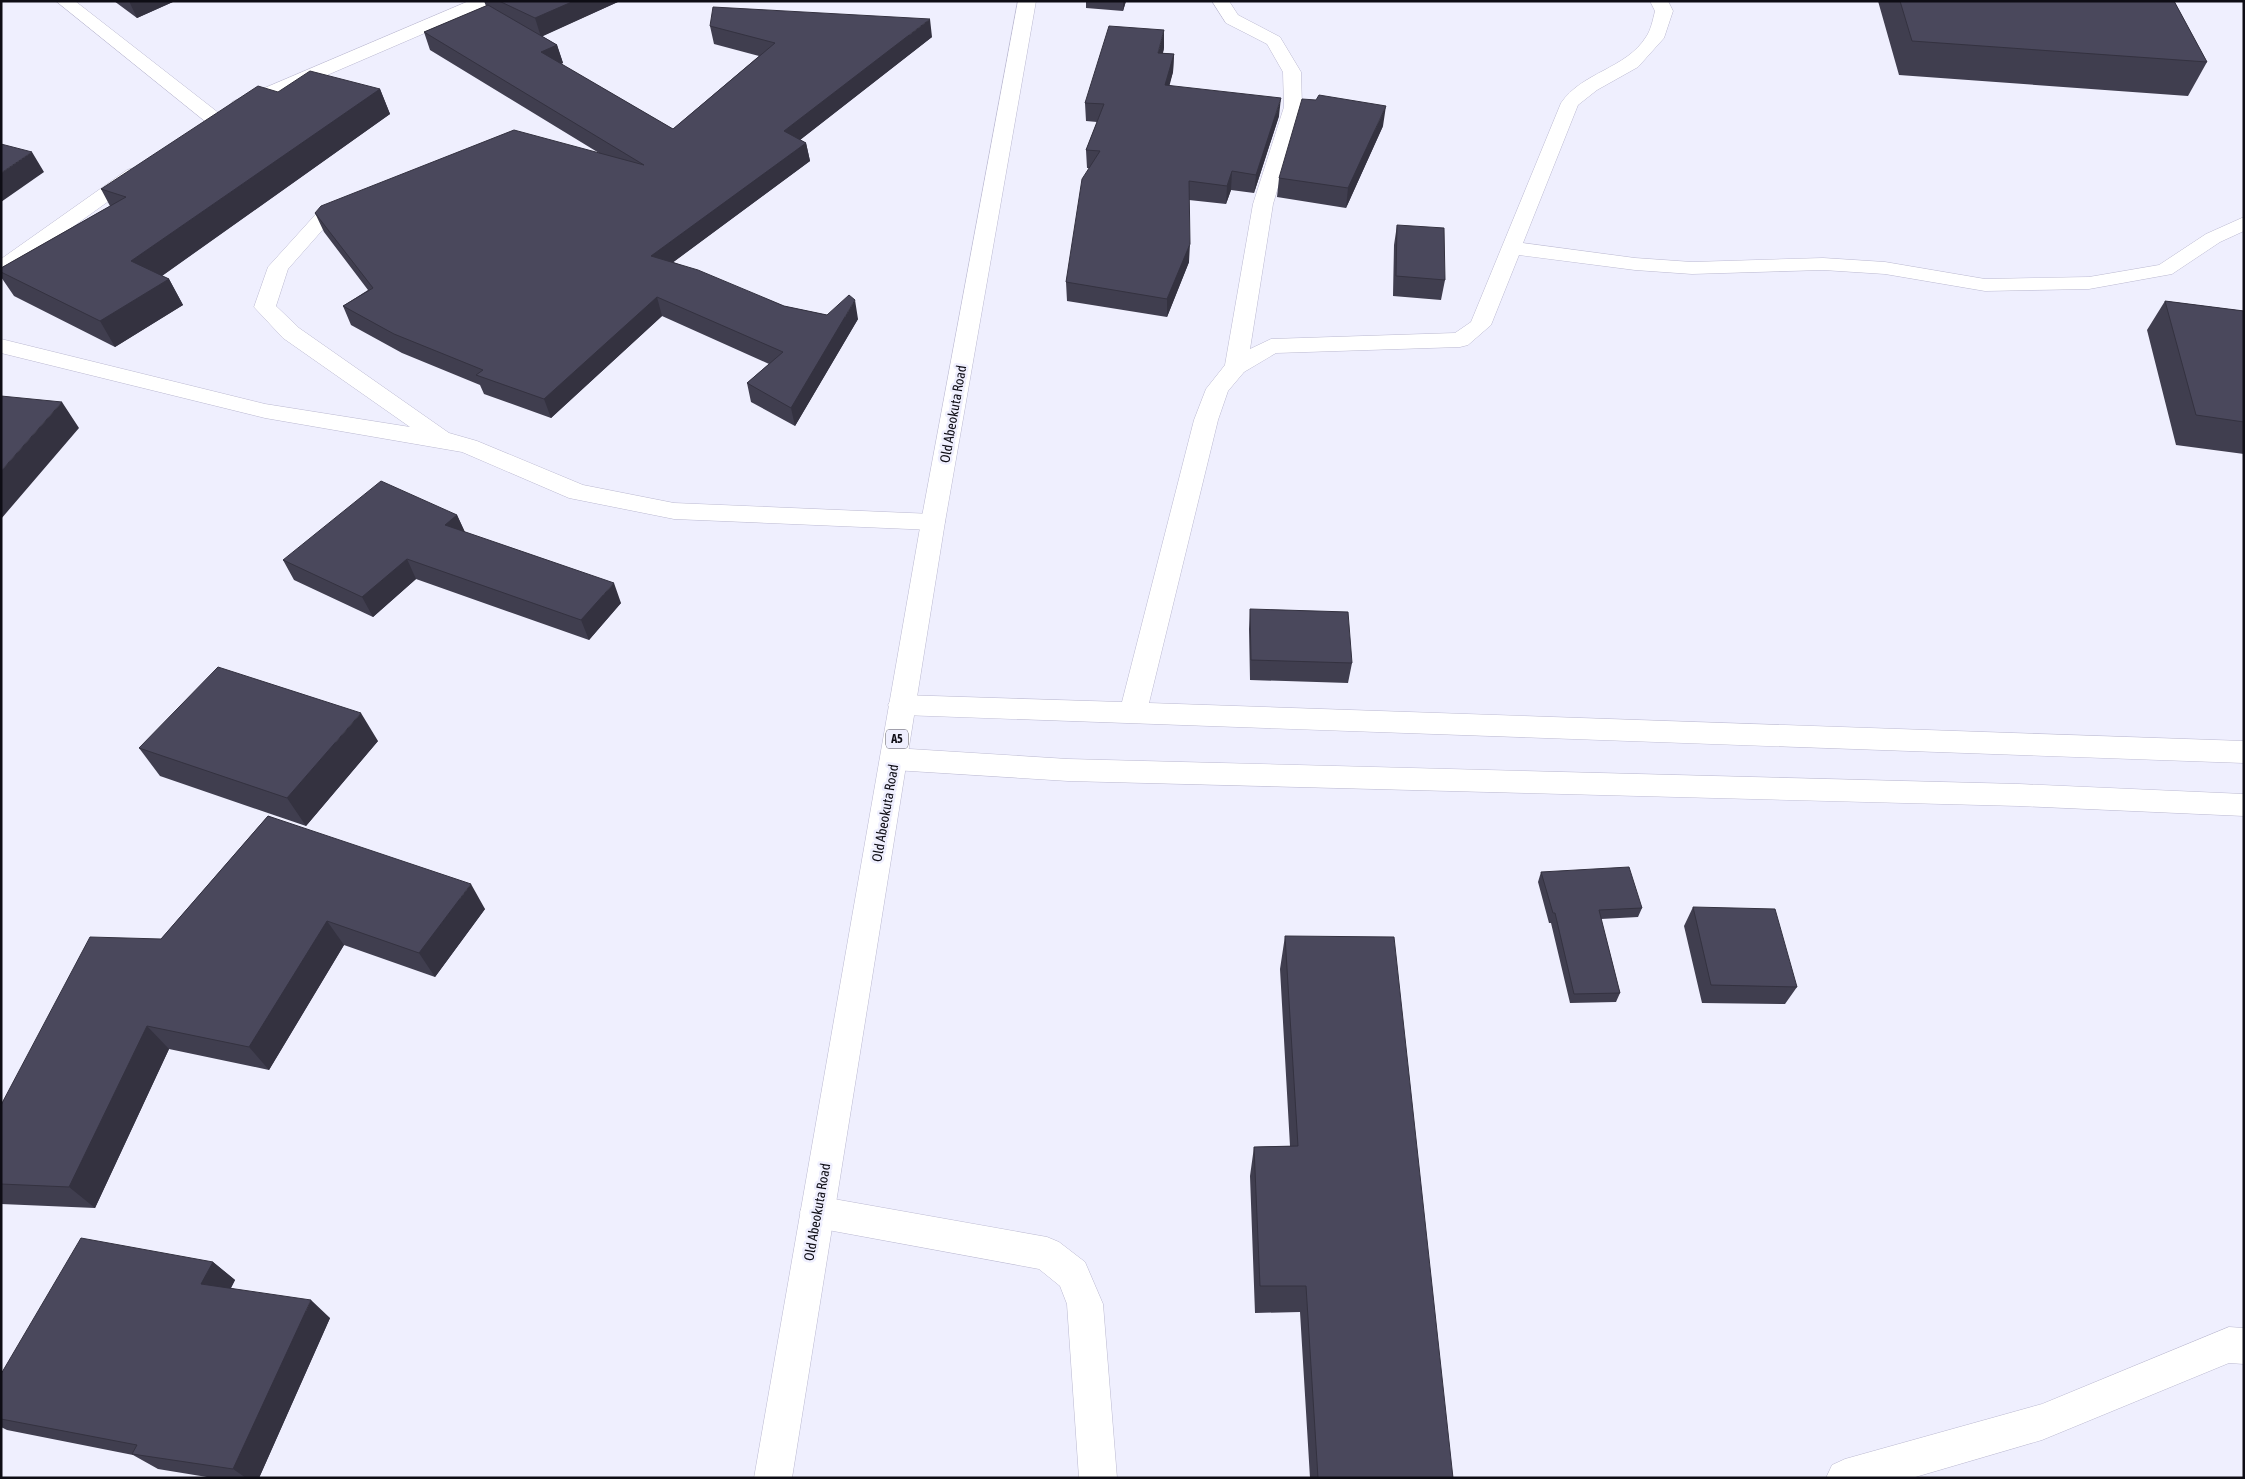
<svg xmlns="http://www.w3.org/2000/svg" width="2245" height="1479" viewBox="0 0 2245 1479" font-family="'Asap Condensed',sans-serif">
	<rect width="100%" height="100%" fill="#efeffe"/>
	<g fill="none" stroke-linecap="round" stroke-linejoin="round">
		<g stroke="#bbb9d1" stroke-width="1">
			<path id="minor" d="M56,1H75L220,114L222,118L220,122L213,124L206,122Z
				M469,1H492L490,5L246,110L239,112L232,110L230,106L232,102Z
				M1212,1H1229L1238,15L1280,37L1301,72L1302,107L1273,204L1250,349L1271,339L1455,333L1471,322L1561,103C1582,72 1626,69 1646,37C1651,30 1653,19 1655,11L1650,1H1668L1673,11L1664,38L1638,67L1597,90L1578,105L1523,243L1635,258L1692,262L1823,258L1885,262L1985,279L2089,277L2159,265L2206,234L2244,217V231L2220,242L2172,274L2089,289L1985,291L1885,274L1823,270L1692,274L1635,270L1519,255L1491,325L1468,345L1460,347L1276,353L1244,372L1228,391L1218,420L1149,703L2244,741V763L902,715L892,712L888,705L892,698L902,695L1122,702L1194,420L1206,389L1225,365L1253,204L1284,107L1283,72L1267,44L1226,23Z
				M134,168L141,170L144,174L141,178L8,273L1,275V259L127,170Z
				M323,212L330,214L333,218L288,269L276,306L299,328L449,433L477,441L583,485L674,503L933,514L942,516L945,522L942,528L933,530L674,519L569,498L462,452L265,418L1,353V339L265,404L410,427L283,338L254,307L268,267L316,214Z
				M894,748L1068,759L2019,784L2244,794V816L2019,806L1068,781L894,770L884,767L880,759L884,751Z
				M817,1196L1047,1237L1059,1242L1085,1262L1103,1304L1117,1478H1079L1067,1304L1060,1286L1039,1269L817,1228L805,1224L800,1212L805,1200Z
				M2229,1327L2244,1328V1364L2229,1363L2042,1440L1912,1478H1826L1832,1465L1845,1459L2042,1404Z"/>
		</g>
		<g stroke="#bbb9d1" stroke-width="1">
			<path id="highway" d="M1018,1H1036L945,522L792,1478H754L921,522Z"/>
		</g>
		<use href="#minor" fill="#fff" fill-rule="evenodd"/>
		<use href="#highway" fill="#fff" fill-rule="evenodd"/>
	</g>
	<path fill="#403e4f" d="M114,1H175L137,18Z
		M484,1H620L542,36L557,45L563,63L561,64L673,129L759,56L714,44L710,26L932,37L800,140L806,143L810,161L673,262L784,306L827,315L858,319L795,426L751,402L747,383L769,364L662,316L551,418L484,394L480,385L402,353L351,325L343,306L368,290L324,232L315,213L599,153L430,50L424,32L486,6Z
		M1086,1H1126L1123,11L1086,8Z
		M1878,1H2174L2207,62L2188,96L1899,75Z
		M1164,48L1163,53L1174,54L1173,72L1169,85L1279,116L1254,193L1231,190L1226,204L1189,200V262L1167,317L1067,301L1066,282L1089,168H1087L1086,150L1097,122L1086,121L1085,103Z
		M380,89L390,114L162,276L169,279L183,305L115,347L14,296L1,277V268L110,206L101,189L278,92Z
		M1383,126L1346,208L1277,197L1279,178Z
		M1397,225L1445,280L1441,300L1393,296L1394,245Z
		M2165,301L2244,311V454L2176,445L2147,330Z
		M457,515L465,532L621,603L589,640L416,579L373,617L294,580L283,560Z
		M1250,609L1352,663L1348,683L1250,680L1249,629Z
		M378,741L306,826L160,776L139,748Z
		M268,816L485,909L435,977L344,945L269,1070L169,1049L95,1208L1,1204V1105L161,939Z
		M1541,872L1642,908L1638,917L1601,919L1620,993L1616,1002L1570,1003L1551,923H1549L1538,882Z
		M1693,907L1797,987L1785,1004L1702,1003L1684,926Z
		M1285,936L1453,1478H1310L1300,1312L1255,1313L1250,1176L1254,1147L1290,1146L1280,969Z
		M213,1262L235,1280L231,1288L330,1318L259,1478H213L158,1469L133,1455L7,1430L1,1427V1374Z"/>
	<path fill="#343240" d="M129,1H175L137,18Z
		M574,1H620L541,37L535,18Z
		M1123,1H1126L1123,11Z
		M930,19L932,37L787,150L784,131Z
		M1164,30V48L1158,71V53Z
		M557,45L563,63L546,70L541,52Z
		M1174,54L1173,72L1165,103V85Z
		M380,89L390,114L146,287L131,261Z
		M1281,98L1279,116L1254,193L1256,175Z
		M1386,106L1383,126L1346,208L1348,188Z
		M806,143L810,161L656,275L651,256Z
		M32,152L44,172L1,202V173Z
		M1232,171L1231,190L1226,204L1227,186Z
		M1190,244L1189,262L1167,317V299Z
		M169,279L183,305L115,347L100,321Z
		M657,297L662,316L551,418L544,399Z
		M855,300L858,319L795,426L791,408Z
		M62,402L79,428L1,519V471Z
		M457,515L466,535L445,525Z
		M407,559L416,579L373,617L362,597Z
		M614,583L621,603L589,640L581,620Z
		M361,713L378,741L306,826L287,798Z
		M471,884L485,909L435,977L419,953Z
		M327,921L344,945L269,1070L249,1047Z
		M147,1026L169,1049L95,1208L69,1187Z
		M213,1262L235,1280L223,1303L201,1284Z
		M311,1300L330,1318L259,1478H246L233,1469Z"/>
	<path fill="#4a485c" stroke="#343240" d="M499,1H574L535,18Z
		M1900,1H2174L2207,62L1912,41Z
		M488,5L557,45L541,52L673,129L775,43L710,26L713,7L930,19L784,131L806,143L651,256L698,270L784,306L827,315L849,295L855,300L791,408L747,383L783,352L657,297L544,399L476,375L483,370L394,334L343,306L373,288L315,213L321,206L514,130L644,165L424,32Z
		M1109,26L1164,30L1158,53L1174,54L1165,85L1281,98L1256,175L1232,171L1227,186L1189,181L1190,244L1167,299L1066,282L1082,179L1100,151L1086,150L1104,104L1085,103Z
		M310,71L380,89L131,261L169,279L100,321L1,272V268L126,197L101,189L258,86L278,92Z
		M1319,95L1386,106L1348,188L1279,178L1302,99L1316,100Z
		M1,144L32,152L1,173Z
		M1397,225L1444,228L1445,280L1396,276Z
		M2165,301L2244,311V422L2196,415Z
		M1,396L62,402L1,471Z
		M381,481L457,515L445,525L614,583L581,620L407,559L362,597L283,560Z
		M1250,609L1348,612L1352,663L1251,660Z
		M218,667L361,713L287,798L139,748Z
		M268,816L471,884L419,953L327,921L249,1047L147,1026L69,1187L1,1184V1105L90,937L161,939Z
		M1629,867L1642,908L1599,910L1620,993L1574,994L1555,913H1553L1541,872Z
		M1693,907L1775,909L1797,987L1711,985Z
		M1285,936L1394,937L1453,1478H1318L1306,1286H1260L1254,1147L1298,1146Z
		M81,1238L213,1262L201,1284L311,1300L233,1469L132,1454L137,1445L1,1419V1374Z"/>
	<g text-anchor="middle" stroke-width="5" stroke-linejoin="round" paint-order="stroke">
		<rect fill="#efeffe" stroke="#52515b" stroke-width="1" x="886" y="729.5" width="22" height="19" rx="4"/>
		<g font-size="12" font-weight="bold" fill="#0e0d15">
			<text x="897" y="743">A5</text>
		</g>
		<g font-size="14" fill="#0e0d15" stroke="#efeffe">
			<text transform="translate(953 414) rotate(-80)" y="5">Old Abeokuta Road</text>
			<text transform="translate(885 813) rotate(-80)" y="5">Old Abeokuta Road</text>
			<text transform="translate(817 1212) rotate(-80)" y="5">Old Abeokuta Road</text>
		</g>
	</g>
	<rect width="2245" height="1479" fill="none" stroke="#0e0d15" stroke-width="5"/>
</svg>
